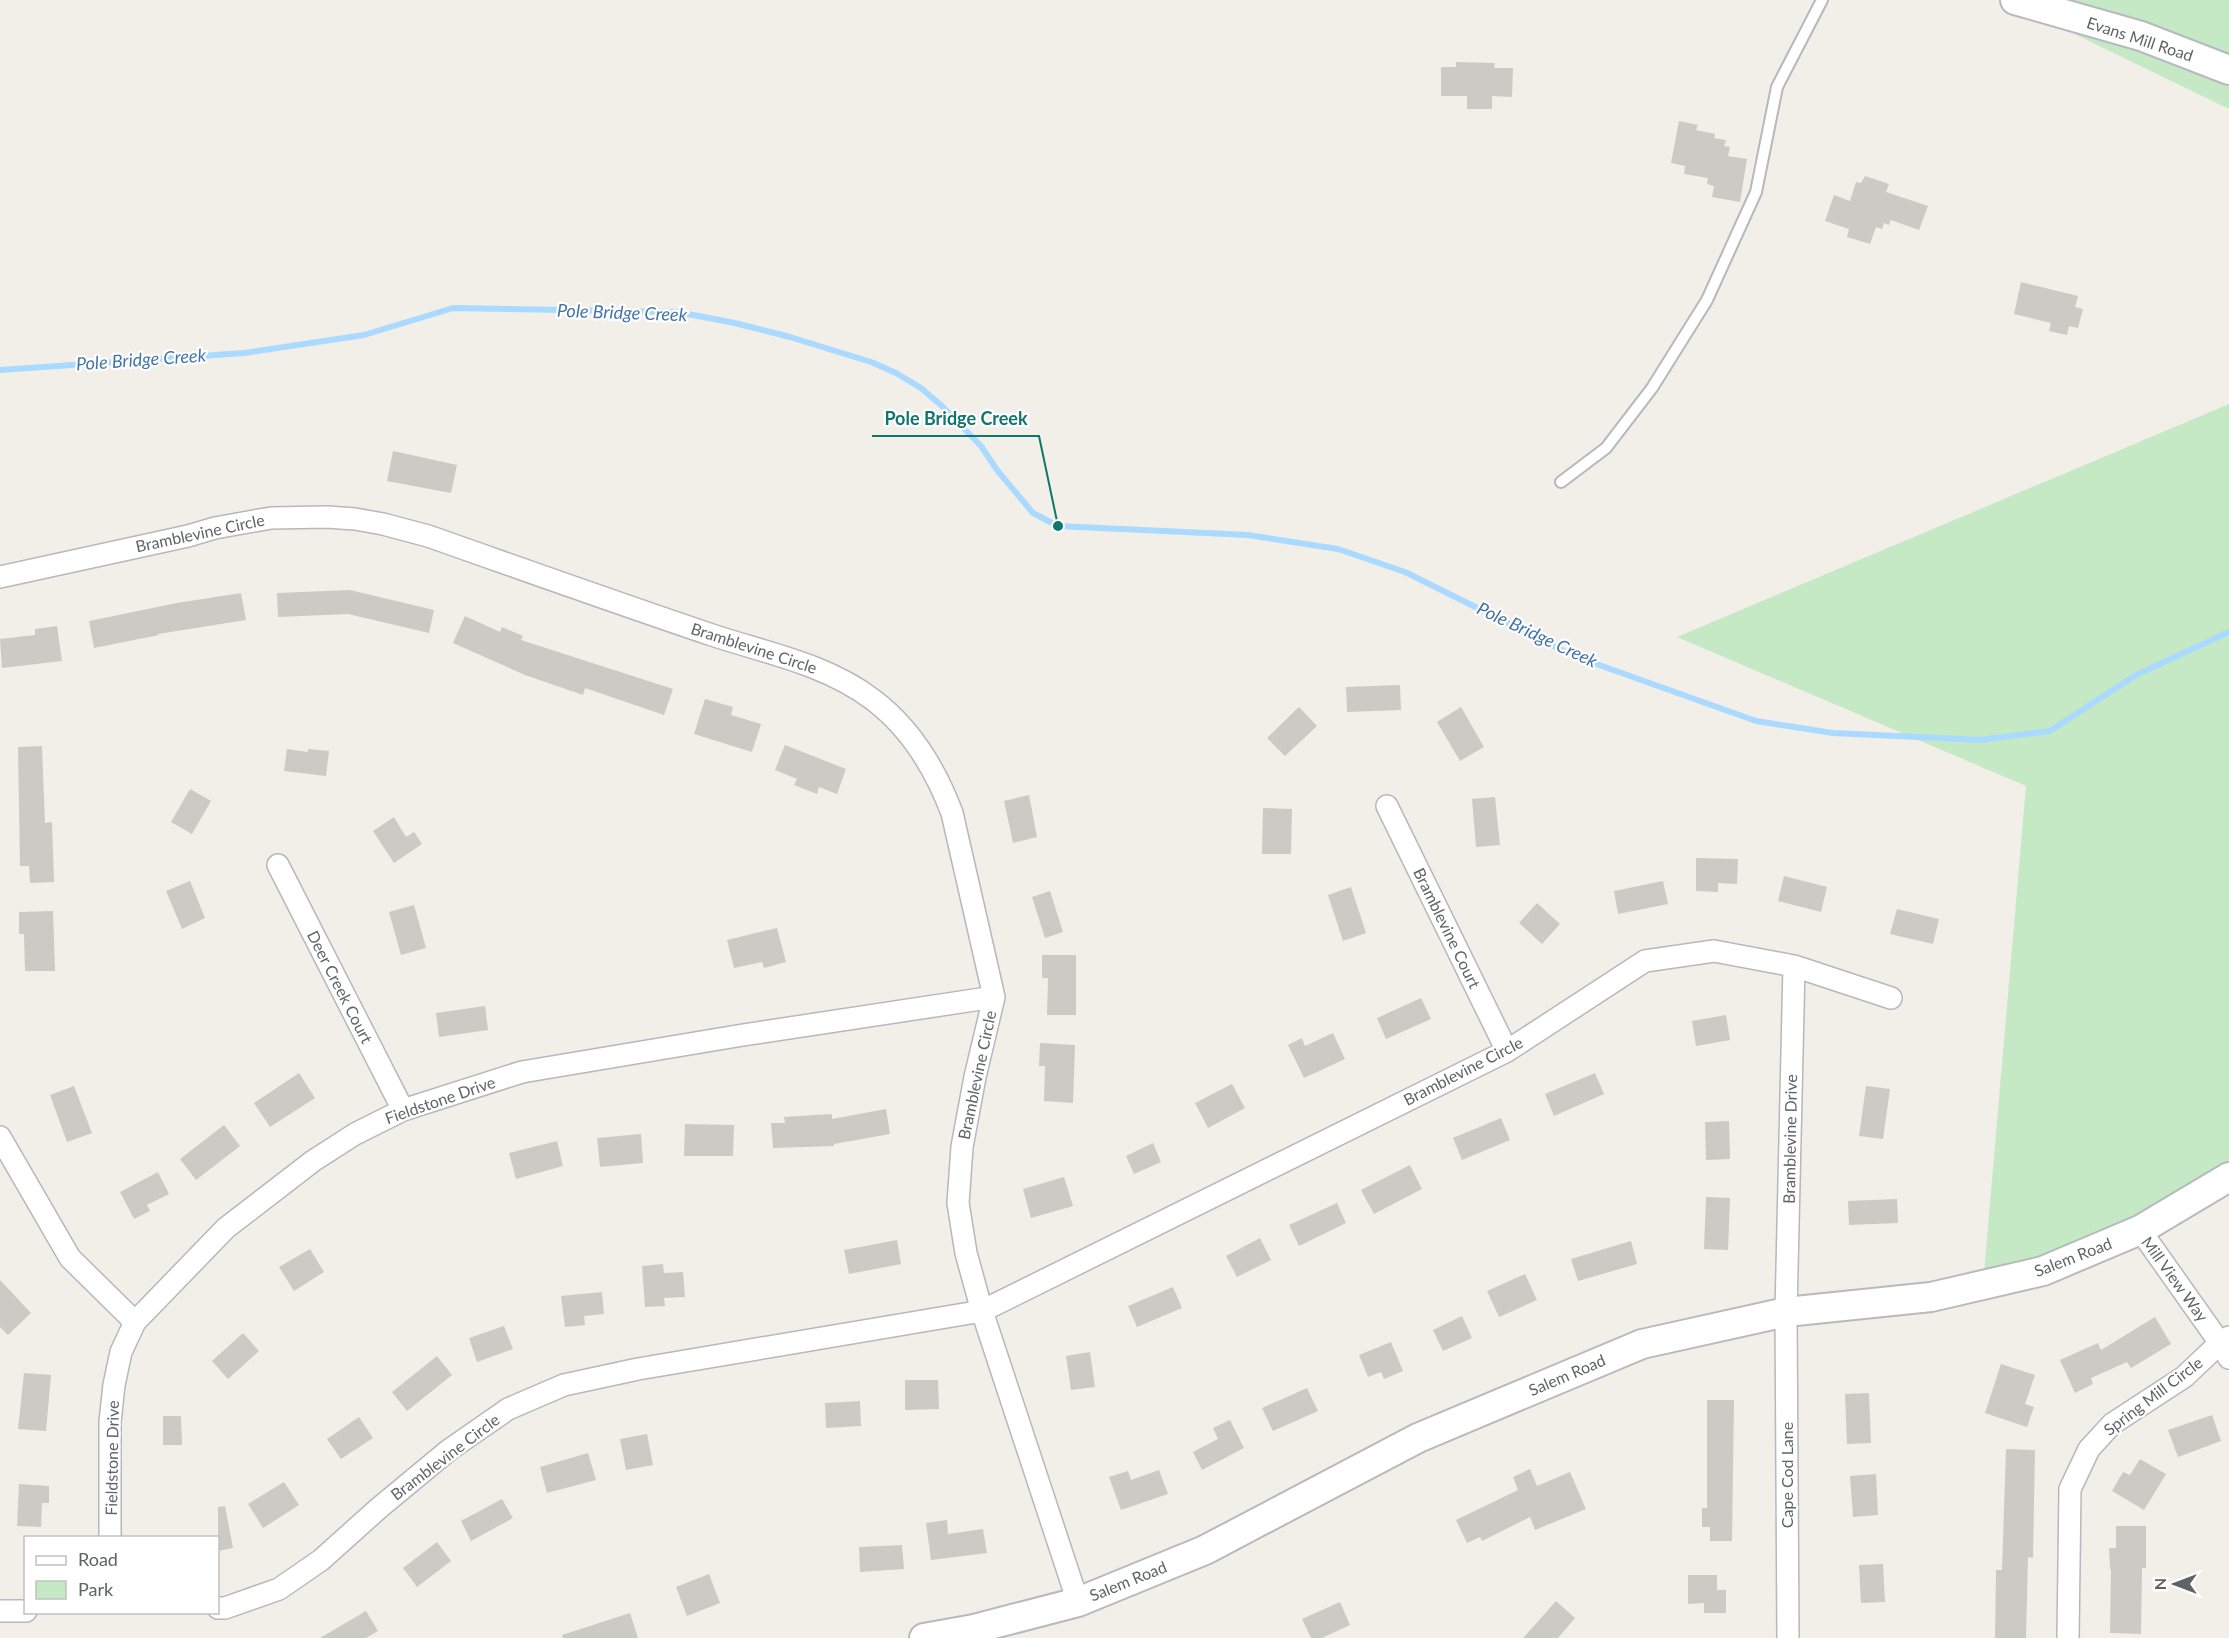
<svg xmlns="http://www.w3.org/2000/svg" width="2229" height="1638" viewBox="0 0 2229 1638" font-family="Lato,sans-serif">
	<rect width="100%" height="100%" fill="#f1efe8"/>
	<path fill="#c5e8c5" d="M2005,0H2229V109Z
		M2229,404V1176L2111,1241L1984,1273L2026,786L1677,637Z"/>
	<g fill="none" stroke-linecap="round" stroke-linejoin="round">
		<path stroke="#aadaff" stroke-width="6" d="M0,370L244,353L364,335L453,308L677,312L735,323L790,337L871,362L896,373L921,388L942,406L981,446L997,470L1033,513L1058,526L1248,535L1338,549L1405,572L1574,656L1756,721L1833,733L1980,740L2050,731L2136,675L2229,632"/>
	</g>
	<path fill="#cccac5" d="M1456,62L1495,63L1494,68H1513L1512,97L1492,96V109H1467V96H1441V67H1456Z
		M1679,121L1698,125L1696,130L1715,134L1714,138L1726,140L1724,146L1730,147L1728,156L1747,159L1740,202L1712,197L1714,186L1707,184L1708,178L1684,174L1685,166L1671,163Z
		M1865,176L1889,184L1886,192L1928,206L1919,230L1891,220L1889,225L1884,223L1882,229L1876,227L1870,244L1847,237L1849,229L1825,221L1834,195L1850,201L1856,182L1861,183Z
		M2021,282L2078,296L2075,307L2083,309L2078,328L2069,326L2067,335L2049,331L2051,323L2014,314Z
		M393,451L457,465L451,493L387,481Z
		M350,590L434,610L429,633L348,614L278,617L277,593Z
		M241,593L246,620L158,634L159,635L94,648L89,621L177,603Z
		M465,616L500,632L502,627L523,636L521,640L673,689L664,715L585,688L583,695L525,675L453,643Z
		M57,626L62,661L2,668L0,639L35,635V629Z
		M1400,685L1401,710L1347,712L1346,687Z
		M705,699L733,707L731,715L761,724L752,752L694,734Z
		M1299,707L1317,726L1285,756L1267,738Z
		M1461,707L1484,747L1460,761L1437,722Z
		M785,745L846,769L837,794L819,787L817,794L794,785L797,779L775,770Z
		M42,746L45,823L52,822L54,882L30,883L29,866H20L18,747Z
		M287,749L308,752V749L329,751L326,776L284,771Z
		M190,789L211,801L192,834L171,822Z
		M1029,795L1037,837L1013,843L1004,801Z
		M1495,797L1500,845L1476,847L1472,799Z
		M1263,808L1292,809L1291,854H1262Z
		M394,817L406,837L414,832L422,844L394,863L373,831Z
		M1696,858L1738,859L1737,884L1718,883V892L1696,891Z
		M1784,876L1827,887L1821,912L1778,901Z
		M190,881L205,918L182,929L166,891Z
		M1663,881L1668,904L1618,914L1614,891Z
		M1351,887L1366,933L1343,941L1328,895Z
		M1050,891L1063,932L1045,938L1032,897Z
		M1537,903L1560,924L1542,944L1519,923Z
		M414,905L426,948L401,955L389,912Z
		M1897,909L1939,919L1933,944L1890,934Z
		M53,911L55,971H25L24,934H19V912Z
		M777,928L786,962L764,968L762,962L734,968L727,940Z
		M1042,955H1076V1015H1047L1048,978H1042Z
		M1421,998L1431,1019L1386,1039L1377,1018Z
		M485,1006L488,1030L439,1037L436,1013Z
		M1726,1015L1730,1040L1696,1046L1692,1021Z
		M1333,1033L1345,1059L1304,1078L1288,1045L1302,1038L1305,1046Z
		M1040,1043L1075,1045L1073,1103L1044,1101L1045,1066H1039Z
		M299,1073L315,1098L270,1127L254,1103Z
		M1595,1073L1604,1094L1554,1116L1545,1094Z
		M1232,1084L1245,1108L1208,1128L1195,1103Z
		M74,1086L92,1133L67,1142L50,1095Z
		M1866,1086L1890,1089L1883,1139L1859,1136Z
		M886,1109L890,1134L834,1144V1146L773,1148L771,1123H785L784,1117L832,1114V1119Z
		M1501,1118L1510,1140L1462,1160L1453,1138Z
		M1729,1121L1730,1159L1706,1160L1705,1122Z
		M685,1124L734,1125L733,1156H684Z
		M224,1125L240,1146L196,1180L180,1159Z
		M641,1134L643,1163L600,1167L597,1138Z
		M557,1141L563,1166L516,1179L509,1153Z
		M1153,1143L1161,1162L1134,1174L1126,1156Z
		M1410,1165L1422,1189L1374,1214L1361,1190Z
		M158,1172L169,1194L147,1205L150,1211L134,1219L120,1192Z
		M1064,1177L1073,1206L1031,1218L1023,1189Z
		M1706,1197L1730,1198L1728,1250L1704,1249Z
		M1897,1199L1898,1223L1849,1225L1848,1201Z
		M1337,1203L1346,1223L1299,1246L1289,1225Z
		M1260,1238L1271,1260L1237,1277L1226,1256Z
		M897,1240L901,1264L849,1274L844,1250Z
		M1631,1241L1637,1264L1578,1281L1571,1259Z
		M310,1249L324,1272L294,1291L279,1267Z
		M663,1264L664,1273L683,1272L685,1297L664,1298L665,1306L645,1307L642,1266Z
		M1525,1274L1537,1300L1499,1317L1487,1291Z
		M0,1280L31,1313L8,1335L0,1327Z
		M1173,1287L1182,1308L1137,1327L1128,1306Z
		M602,1292L604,1314L584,1316L585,1325L565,1327L561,1296Z
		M1462,1316L1472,1338L1443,1351L1433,1330Z
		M2155,1317L2171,1344L2131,1368L2127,1362L2091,1378L2093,1384L2075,1393L2060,1360L2098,1343L2101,1350Z
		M504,1326L513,1349L477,1362L469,1338Z
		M243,1333L259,1351L228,1379L212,1361Z
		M1391,1342L1403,1371L1384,1379L1381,1372L1368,1377L1359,1355Z
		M1090,1352L1095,1387L1071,1390L1066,1356Z
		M437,1356L452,1375L407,1411L392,1392Z
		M2001,1364L2035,1375L2025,1404L2034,1407L2027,1427L1985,1413Z
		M24,1373L51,1375L46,1431L18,1429Z
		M905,1380H938L939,1409L905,1410Z
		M1307,1388L1318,1411L1273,1431L1262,1408Z
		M1869,1393L1871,1443L1847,1444L1845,1394Z
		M1707,1400H1734L1732,1541H1710V1527H1702V1508H1707Z
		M860,1401L861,1426L826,1428L825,1403Z
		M2212,1415L2221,1441L2178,1457L2168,1430Z
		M163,1416H181L182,1445H163Z
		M359,1417L373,1438L341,1459L327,1439Z
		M1230,1420L1244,1448L1202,1470L1193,1452L1218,1439L1213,1428Z
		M647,1434L653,1465L626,1470L620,1439Z
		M2006,1449L2035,1450L2033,1558L2028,1557L2026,1638H1995L1996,1570H2002Z
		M588,1453L596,1480L547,1493L540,1467Z
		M2140,1459L2166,1474L2144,1510L2112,1491L2123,1472L2130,1475Z
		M1530,1469L1537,1486L1570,1472L1586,1509L1535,1530L1530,1517L1482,1541L1480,1537L1467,1543L1456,1520L1518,1490L1513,1477Z
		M1159,1470L1168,1494L1121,1510L1109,1477L1128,1471L1131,1480Z
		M1876,1474L1878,1515L1853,1517L1850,1476Z
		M284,1482L299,1505L263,1528L248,1504Z
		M19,1484L49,1486V1503H42L41,1527L17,1526Z
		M502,1499L513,1518L471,1541L461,1521Z
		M225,1506L233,1548L218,1551V1507Z
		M947,1520L948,1534L983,1529L987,1553L931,1560L926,1523Z
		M2116,1526H2146V1568H2142L2141,1634L2110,1633L2111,1569H2110L2109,1548H2116Z
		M437,1542L451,1561L417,1587L403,1568Z
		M902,1545L904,1569L860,1572L859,1547Z
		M1883,1564L1885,1602L1861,1603L1859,1565Z
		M709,1574L720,1603L687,1616L676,1587Z
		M1688,1575H1717V1590H1726V1613H1704V1603L1688,1604Z
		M1556,1601L1575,1618L1558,1638H1523Z
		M1340,1602L1350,1625L1322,1638H1311L1302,1619Z
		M366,1611L378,1631L366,1638H320Z
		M630,1613L638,1638H563L562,1635Z"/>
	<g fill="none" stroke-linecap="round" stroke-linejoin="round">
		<g stroke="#b5b8bc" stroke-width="14">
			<path id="lane" d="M1561,482L1606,448L1652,388L1707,300L1756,192L1777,87L1822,0"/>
		</g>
		<g stroke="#b5b8bc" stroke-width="24">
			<path id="street" d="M0,577L188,536L215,528L271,518L327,517L355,519L383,524L428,536C522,569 617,603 712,635C766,653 826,664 872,699C911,728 935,768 952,813L994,997L975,1077L962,1147L958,1203L966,1253L982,1311L1078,1602
				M1387,806L1507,1051
				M278,865L403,1110
				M0,1137L70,1258L135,1322
				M2140,1230L2220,1343L2229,1358
				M110,1538V1422L114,1385L121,1352L135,1322L226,1228L313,1161L355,1134L403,1110L522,1072L743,1035L994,997
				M218,1608H225L279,1589L321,1560L379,1508L449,1450L508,1409L564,1385L638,1369L982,1311L1507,1051L1645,961L1714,951L1794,966L1891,998
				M0,1611H26
				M1788,1638L1786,1312L1794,966
				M2068,1638L2070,1489L2089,1449L2112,1424L2184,1377L2220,1343L2229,1337"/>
		</g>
		<g stroke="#b6babf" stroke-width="32">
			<path id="secondary" d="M2015,0L2141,36L2229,70
				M924,1638L974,1629L1078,1602L1205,1550L1418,1438L1642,1344L1786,1312L1931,1297L2043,1271L2140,1230L2229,1177"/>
		</g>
		<use href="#lane" stroke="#fff" stroke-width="10"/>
		<use href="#street" stroke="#fff" stroke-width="21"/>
		<use href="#secondary" stroke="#fff" stroke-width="28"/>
	</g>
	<g text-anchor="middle" stroke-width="4.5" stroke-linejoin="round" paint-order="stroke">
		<g font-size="16" fill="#5f6368" stroke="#fff">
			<text transform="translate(2140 39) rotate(18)" y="6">Evans Mill Road</text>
			<text transform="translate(200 533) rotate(-12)" y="6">Bramblevine Circle</text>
			<text transform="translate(754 648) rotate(18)" y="6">Bramblevine Circle</text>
			<text transform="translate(1447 928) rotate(64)" y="6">Bramblevine Court</text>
			<text transform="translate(340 987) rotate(63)" y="6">Deer Creek Court</text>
			<text transform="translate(1463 1071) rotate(-27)" y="6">Bramblevine Circle</text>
			<text transform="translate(977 1075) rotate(-78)" y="6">Bramblevine Circle</text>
			<text transform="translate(440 1100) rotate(-19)" y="6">Fieldstone Drive</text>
			<text transform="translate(1790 1139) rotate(-89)" y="6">Bramblevine Drive</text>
			<text transform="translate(2073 1257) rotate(-21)" y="6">Salem Road</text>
			<text transform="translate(2175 1279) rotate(54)" y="6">Mill View Way</text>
			<text transform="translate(1567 1375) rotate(-23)" y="6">Salem Road</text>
			<text transform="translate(2153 1396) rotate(-37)" y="6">Spring Mill Circle</text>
			<text transform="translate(445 1457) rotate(-37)" y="6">Bramblevine Circle</text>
			<text transform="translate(112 1458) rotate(-89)" y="6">Fieldstone Drive</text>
			<text transform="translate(1787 1475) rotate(-90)" y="6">Cape Cod Lane</text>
			<text transform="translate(1128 1581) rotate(-22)" y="6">Salem Road</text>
		</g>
		<g font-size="18" font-style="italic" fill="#4174aa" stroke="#fff">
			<text transform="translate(622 313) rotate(2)" y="6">Pole Bridge Creek</text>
			<text transform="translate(141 360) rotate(-4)" y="6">Pole Bridge Creek</text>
			<text transform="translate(1537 635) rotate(25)" y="6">Pole Bridge Creek</text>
		</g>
	</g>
	<path fill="none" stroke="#0f766e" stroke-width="2" d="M1058 526L1039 436H872"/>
	<circle fill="#0f766e" stroke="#fff" stroke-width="2" cx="1058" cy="526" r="6"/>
	<g font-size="18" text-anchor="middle" font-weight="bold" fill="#0f766e" stroke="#fff" stroke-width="4.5" stroke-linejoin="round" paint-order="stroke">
		<text x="956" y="425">Pole Bridge Creek</text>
	</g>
	<rect x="24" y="1536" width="195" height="78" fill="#ffffff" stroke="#bfc1c3" stroke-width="1.5"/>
	<rect x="36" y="1556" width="30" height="9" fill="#ffffff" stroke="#bfc1c3" stroke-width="1.5"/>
	<text x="78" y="1566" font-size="18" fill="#5f6368">Road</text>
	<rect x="36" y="1581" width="30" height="18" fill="#c5e8c5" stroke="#bfc1c3" stroke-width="1.5"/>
	<text x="78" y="1596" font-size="18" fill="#5f6368">Park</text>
	<g transform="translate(2175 1584) rotate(270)" stroke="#ffffff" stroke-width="4.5" paint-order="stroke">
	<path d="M0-4.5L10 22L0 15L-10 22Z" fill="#5f6368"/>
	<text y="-9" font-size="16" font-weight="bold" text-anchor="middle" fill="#5f6368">N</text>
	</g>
</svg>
